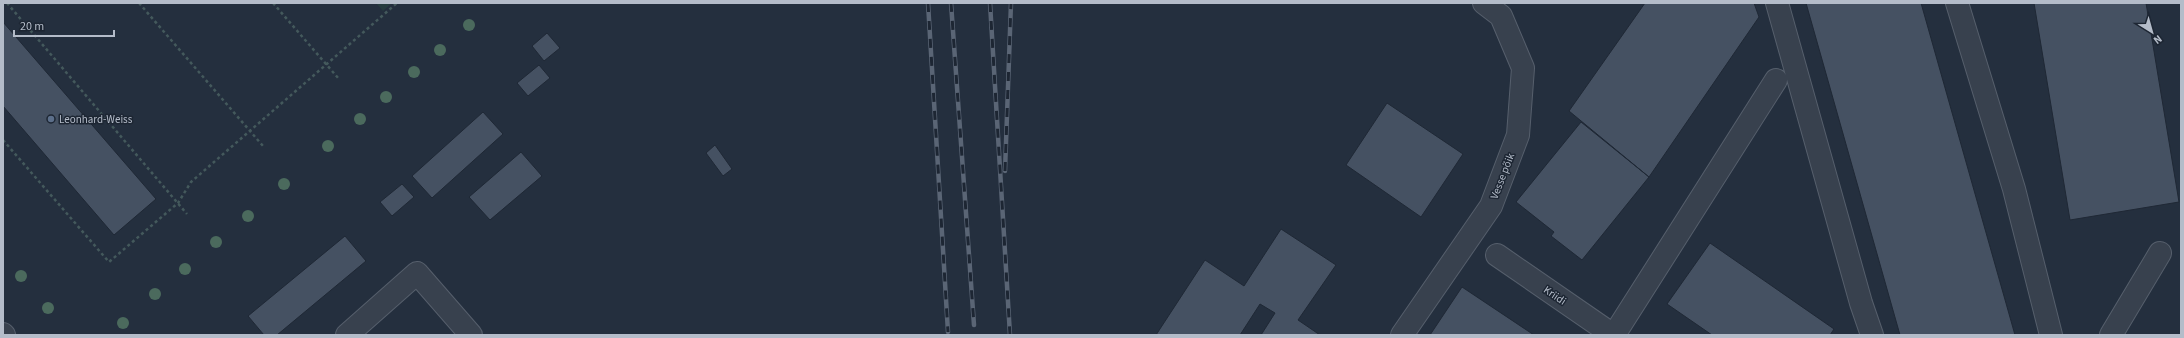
<svg xmlns="http://www.w3.org/2000/svg" width="2184" height="338" viewBox="0 0 2184 338" font-family="'Source Sans 3',sans-serif">
	<rect width="100%" height="100%" fill="#242f3e"/>
	<path fill="#263c3f" d="M376,3H392L383,11Z"/>
	<path fill="#455162" stroke="#1f2835" d="M1645,3H1754L1759,17L1649,177L1569,111Z
		M1806,3H1921L2015,335H1900Z
		M2034,3H2146L2179,202L2070,220Z
		M3,22L156,199L114,235L3,106Z
		M547,33L560,48L544,61L532,46Z
		M539,65L550,78L528,96L517,83Z
		M1387,103L1463,154L1421,217L1346,165Z
		M483,112L503,134L432,198L412,176Z
		M1581,122L1649,177L1582,260L1551,236L1554,232L1516,202Z
		M715,145L732,169L723,176L706,153Z
		M521,152L542,176L490,220L469,197Z
		M402,184L414,197L392,216L380,202Z
		M1281,229L1336,265L1298,320L1320,335H1261L1275,313L1260,304L1240,335H1156L1205,260L1244,286Z
		M345,236L366,261L277,335H264L248,316Z
		M1710,243L1834,329L1830,335H1712L1667,304Z
		M1462,287L1534,335H1430Z"/>
	<g fill="none" stroke-linecap="round" stroke-linejoin="round">
		<g stroke="#565f6c" stroke-width="24">
			<path id="minor" d="M1777,3L1861,303L1872,335
				M1957,3L2014,189L2051,335
				M1497,255L1613,335
				M3,334L4,335
				M347,335L417,273L471,335
				M1402,335L1491,206L1518,135L1523,68L1501,16L1484,3
				M1614,335L1776,80
				M2111,335L2160,253"/>
		</g>
		<path stroke="#44595c" stroke-width="2.5" stroke-dasharray="3 3" stroke-linecap="butt" d="M7,3L187,214
			M139,3L263,146
			M273,3L339,79
			M3,140L109,262L178,203L191,182L397,3"/>
		<use href="#minor" stroke="#38414e" stroke-width="22"/>
		<g stroke="#5a6575" stroke-width="4.5">
			<path id="rail" d="M928,3L948,332
				M951,3L974,325
				M990,3L1010,335
				M1005,171L1011,3"/>
		</g>
		<use href="#rail" stroke="#1d2633" stroke-width="3" stroke-dasharray="9" stroke-linecap="butt"/>
	</g>
	<g fill="#4b6a5d">
		<circle cx="469" cy="25" r="6"/>
		<circle cx="440" cy="50" r="6"/>
		<circle cx="414" cy="72" r="6"/>
		<circle cx="386" cy="97" r="6"/>
		<circle cx="360" cy="119" r="6"/>
		<circle cx="328" cy="146" r="6"/>
		<circle cx="284" cy="184" r="6"/>
		<circle cx="248" cy="216" r="6"/>
		<circle cx="216" cy="242" r="6"/>
		<circle cx="185" cy="269" r="6"/>
		<circle cx="21" cy="276" r="6"/>
		<circle cx="155" cy="294" r="6"/>
		<circle cx="48" cy="308" r="6"/>
		<circle cx="123" cy="323" r="6"/>
	</g>
	<circle fill="#5c6f8a" stroke="#1d2633" stroke-width="1.5" cx="51" cy="119" r="4"/>
	<g text-anchor="middle" stroke-width="3" stroke-linejoin="round" paint-order="stroke">
		<g font-size="11" fill="#b4bcc9" stroke="#1d2633" text-anchor="start">
			<text x="59" y="123">Leonhard-Weiss</text>
		</g>
		<g font-size="11" fill="#b4bcc9" stroke="#1d2633">
			<text transform="translate(1502 176) rotate(-69)" y="4">Vesse põik</text>
			<text transform="translate(1555 295) rotate(34)" y="4">Kriidi</text>
		</g>
	</g>
	<rect width="2184" height="338" fill="none" stroke="#b4bcc9" stroke-width="8"/>
	<g transform="translate(2152 32) rotate(143)" stroke="#1d2633" stroke-width="3" paint-order="stroke">
	<path d="M0-3L7 15L0 10L-7 15Z" fill="#b4bcc9"/>
	<text y="-6" font-size="11" font-weight="bold" text-anchor="middle" fill="#b4bcc9">N</text>
	</g>
	<path d="M14 30v6h100v-6" fill="none" stroke="#b4bcc9" stroke-width="2"/>
	<text x="20" y="30" font-size="12" fill="#b4bcc9" stroke="#1d2633" stroke-width="3" paint-order="stroke">20 m</text>
</svg>
